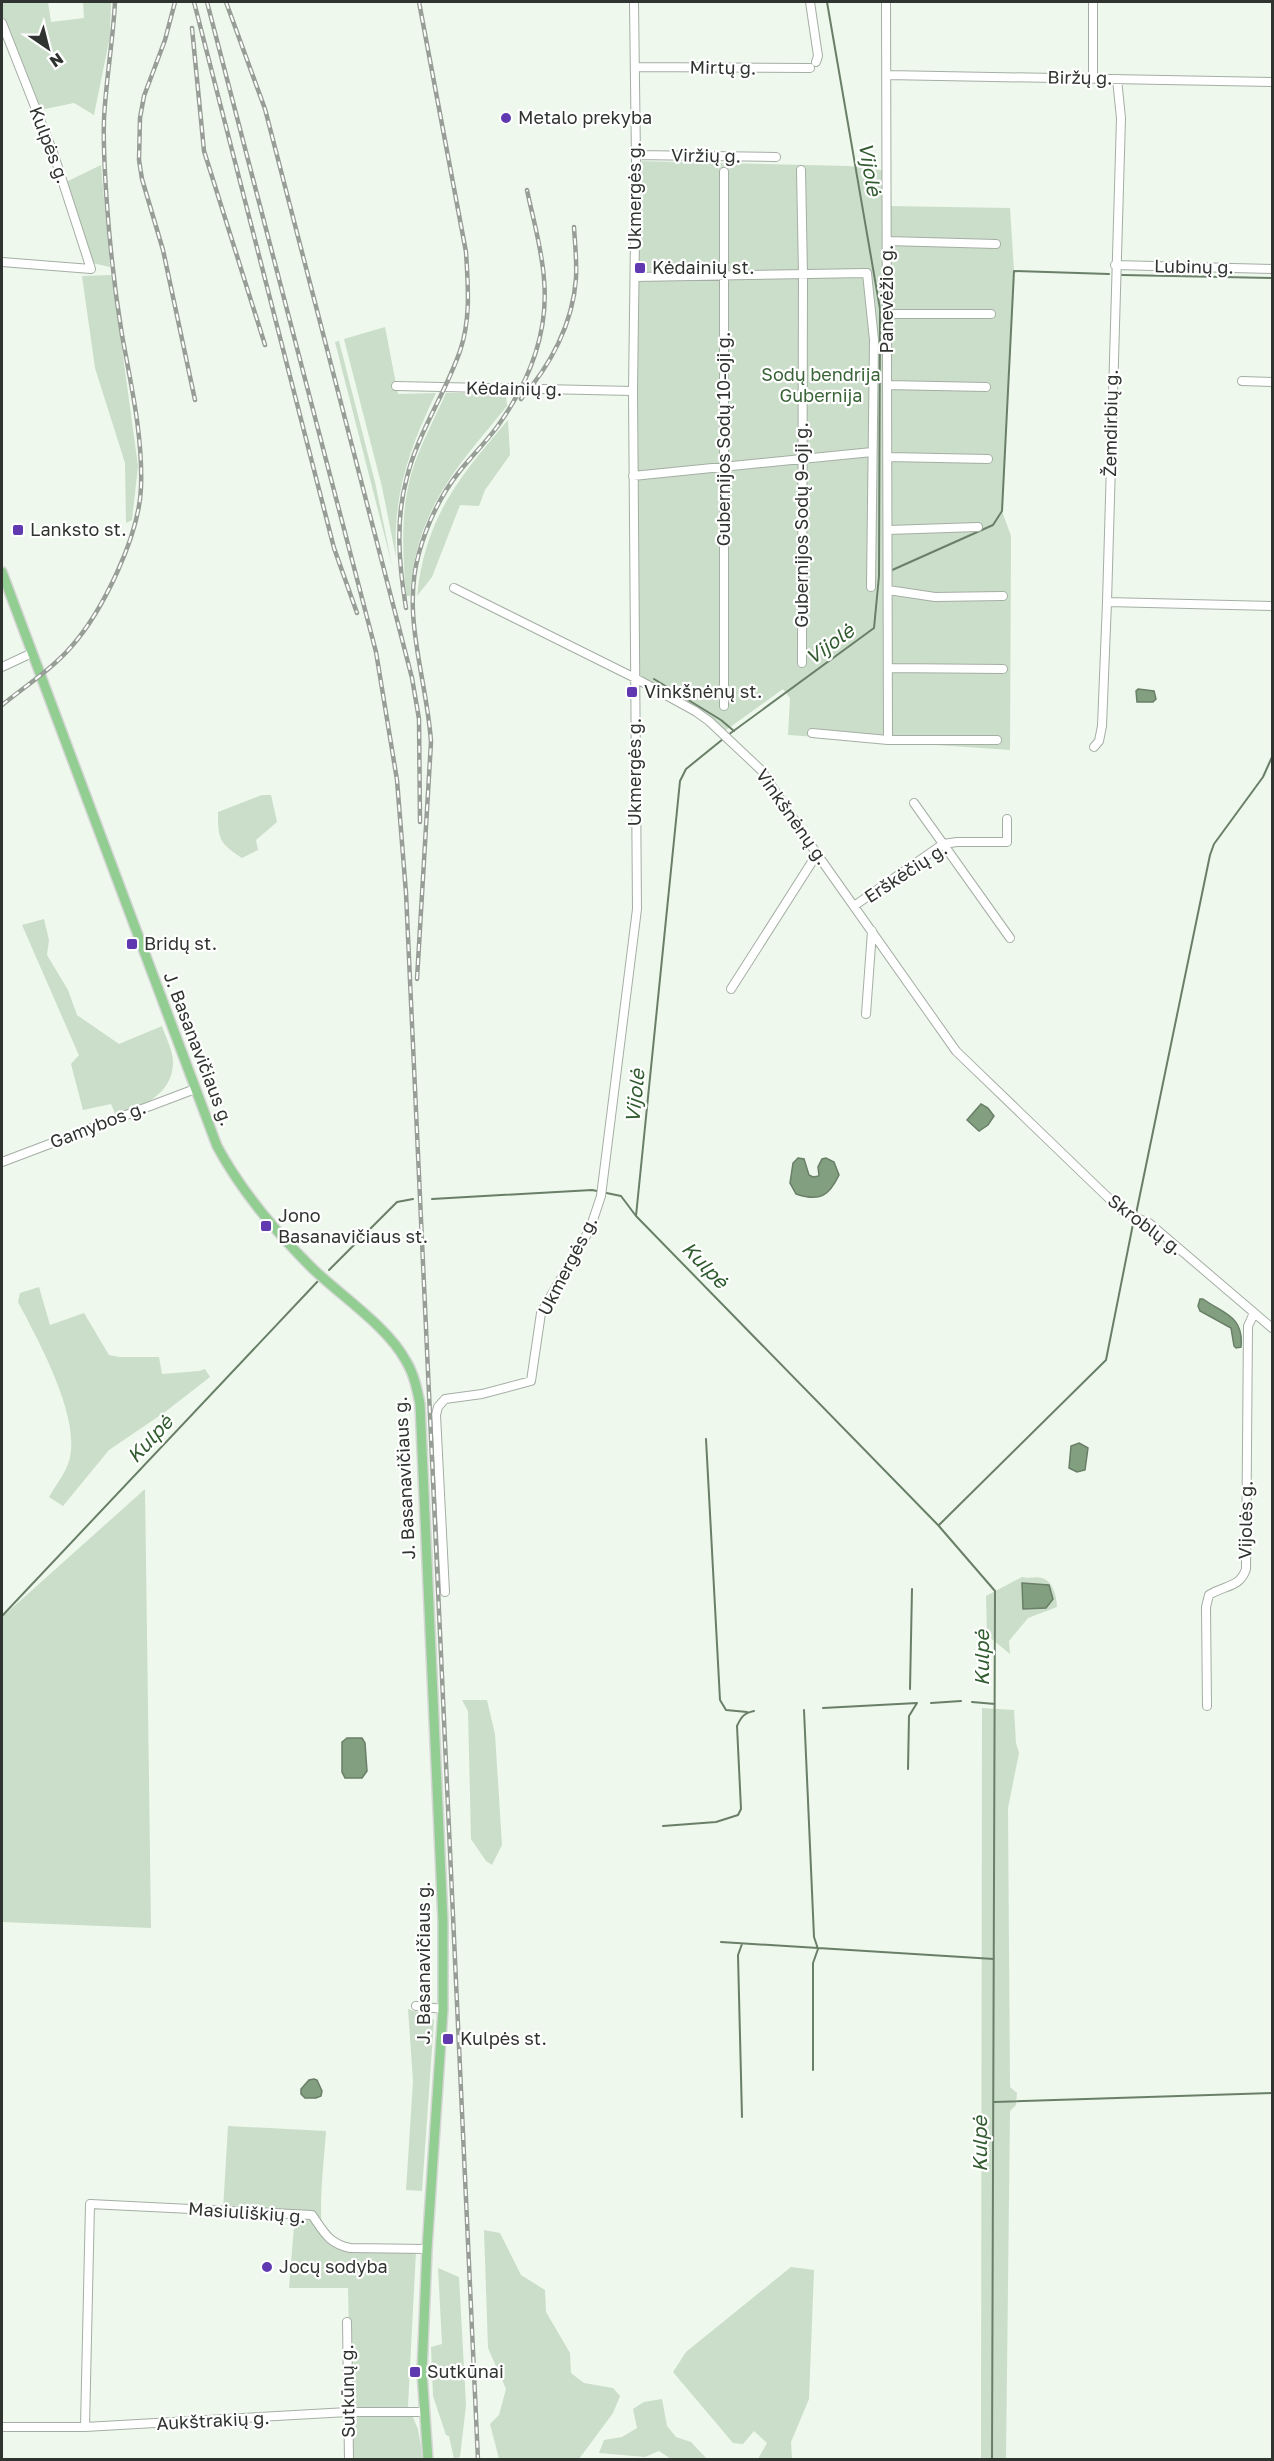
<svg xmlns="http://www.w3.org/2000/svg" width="1274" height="2461" viewBox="0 0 1274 2461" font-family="'Golos Text',sans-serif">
	<rect width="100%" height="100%" fill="#eef8ed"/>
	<path fill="#cbdeca" d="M2,2H48L51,22L84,18L83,2H111L110,36L94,115L74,103L40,110L2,23Z
		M636,161L849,166L887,171V206L1010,208L1014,271L1002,511L1011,536L1010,750L788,735L790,698L783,689L722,733L709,721L635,678Z
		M101,165L110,267L92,263L66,182Z
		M112,275L138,466L132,520L126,523L125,463L95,368L82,276Z
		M385,327L398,394L436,393C409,449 393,494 396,557L382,487L344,339Z
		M339,341L375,482L392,565L335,342Z
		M446,393H506L507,406C455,470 416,509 410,596H406C403,556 400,515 411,475C419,447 434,420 446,393Z
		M508,420L510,455L485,490L479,506L460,505L432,577L417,596C425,518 459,477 508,420Z
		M262,795H271L277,822L256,840L258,850L242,858C219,843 218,839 218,812Z
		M44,919L49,940L47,955L68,990L77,1015L119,1044L162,1026C165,1036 173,1050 173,1062C173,1095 141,1106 117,1118L111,1104L83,1110L71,1064L79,1055L77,1051L22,925Z
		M39,1287L50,1325L84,1313L109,1355L119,1357H159L162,1374L199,1371L205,1369L210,1377L165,1412L109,1450L63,1506L49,1497C55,1486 64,1475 68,1464C84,1422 38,1340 18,1302L20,1293Z
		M145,1489L151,1928L2,1922V1617Z
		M1022,1577C1029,1579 1036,1576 1042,1578C1053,1581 1057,1597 1057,1607L1028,1618L1009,1641L1010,1654L987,1635L986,1596Z
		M462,1700H487L495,1734L502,1845L492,1865L486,1861L471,1839L468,1711Z
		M982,1708L1014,1710L1016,1743L1019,1753L1008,1808L1010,2087L1017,2093L1016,2105L1010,2111L1006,2460L981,2459Z
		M408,2009L429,2016L434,2020L422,2191L406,2190L413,2081Z
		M228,2126L326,2131C325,2151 316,2225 325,2239C329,2246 336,2248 344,2250L416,2251L408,2406L418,2429L423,2459H352L348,2288H289L295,2214L223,2210Z
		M484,2230L500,2233L521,2275L545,2290L546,2312L570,2353L571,2373L584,2383L613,2388L620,2396L613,2413L579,2459H499L490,2424L499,2415L506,2389L488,2348Z
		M791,2267L814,2270L809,2399L791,2442L792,2459H758L767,2443L754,2431L743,2444L733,2443L673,2372L686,2352Z
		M438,2268L459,2277L466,2405L460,2457L454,2459L449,2436L446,2435L433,2396L431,2347L442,2344Z
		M662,2399L667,2426L676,2437L691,2442L707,2459H671L659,2451L645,2457L599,2453L604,2440L622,2437L637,2428L633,2409L644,2402Z"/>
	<path fill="#829f7f" stroke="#697f67" stroke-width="1.5" d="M1138,689L1154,691L1156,699L1153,702H1137L1136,691Z
		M981,1104L988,1108L994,1116L988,1125L979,1131L967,1120Z
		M798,1158L804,1159L809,1175L813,1177L819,1176L818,1167L822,1159L826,1158L834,1162L839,1175C829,1196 820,1202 796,1194L790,1183L793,1163Z
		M1200,1299H1203C1224,1314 1244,1316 1241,1347L1236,1348L1234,1346L1231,1328L1200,1311L1198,1306Z
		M1079,1443L1088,1448L1085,1470L1077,1472L1069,1468L1071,1446Z
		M1022,1583L1049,1585L1053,1599L1046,1608L1023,1609Z
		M347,1738H362L365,1743L367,1771L362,1778H345L342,1772V1742Z
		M314,2079L317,2080L322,2091L321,2096L316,2098H305L301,2094V2089L309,2080Z"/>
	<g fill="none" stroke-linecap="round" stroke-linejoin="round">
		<path stroke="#697f67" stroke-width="2" d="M1122,275L1272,278
			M890,571L993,525L1002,511L1014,271L1109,274
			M654,679L721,720L734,731
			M728,735L874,628L879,576L880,309L827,2
			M432,1199L592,1190L621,1196L636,1216L938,1525L995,1591L992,2460
			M1136,1214L1210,855L1214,844L1263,777L1272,757
			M636,1216L680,781L686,769L723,739
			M329,1270L397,1202L413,1199
			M706,1439L720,1700L726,1710L747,1712
			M939,1525L1106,1360L1134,1219
			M2,1616L318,1281
			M910,1689L912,1589
			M972,1702L995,1704
			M931,1703L961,1701
			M823,1708L917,1703
			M804,1710L814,1937L818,1949L813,1963V2070
			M908,1769L909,1716L917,1703
			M663,1826L716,1822L738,1815L741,1809L737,1726C741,1717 744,1713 754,1711
			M721,1942L994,1959
			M994,2102L1272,2093
			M742,2117L738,1955L742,1944"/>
		<g stroke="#a5aea4" stroke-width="10">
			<path id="minor" d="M810,2L818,56L816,62
				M886,2L888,740
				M1093,2V78
				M2,23L54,155L91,269L2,262
				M635,67L810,68
				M887,75L1272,82
				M1117,79L1121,118L1107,602L1272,606
				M636,155L776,157
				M801,170L803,274L802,663
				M724,172V706
				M887,241L996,244
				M1115,265L1272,269
				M635,277L867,273L874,340L871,587
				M887,314H991
				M1242,381L1272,382
				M887,385L986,387
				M396,386L633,391
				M888,457L988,459
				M633,476L872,452
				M888,530L978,527
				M454,588L635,678L695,711L709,721L761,770L817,854L956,1051L1123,1212L1149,1223L1272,1328
				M888,590L935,597L1003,596
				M2,667L32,653
				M888,668L1003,669
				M812,733L888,740H997
				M1094,747L1099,741L1102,726L1107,602
				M914,803L1010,938
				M854,906L943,844L957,842H1007V819
				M731,989L817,854
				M866,1014L872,931
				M2,1162L195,1089
				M445,1592L436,1415L438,1407L445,1399L482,1394L531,1381L541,1313L590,1229L601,1196L637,909L633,391L636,161L634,2
				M1207,1706L1206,1607L1209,1595C1224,1585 1240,1588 1246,1569L1248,1326L1254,1313
				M416,2006L443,2009
				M347,2322L349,2460
				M2,2427H85L348,2412H423
				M85,2427L90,2204L312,2215C324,2232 328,2243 350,2248L427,2249"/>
		</g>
		<g stroke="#d6d6d6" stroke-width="12">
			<path id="major" d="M2,572L217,1146C241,1191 276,1232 312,1268C340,1295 388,1327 406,1361C414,1374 417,1389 420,1404L443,1921V2009L427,2249L422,2372L428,2460"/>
		</g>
		<use href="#minor" stroke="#fff" stroke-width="8"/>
		<use href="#major" stroke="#92cd91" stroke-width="9"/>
		<g stroke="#979e96" stroke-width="4.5">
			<path id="rail" d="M175,2L165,40L144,96L140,118L139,160L142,179L163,250L195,400
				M194,2L334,548L357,613
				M207,2L376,652L397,780L406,893L478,2460
				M226,2L265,109L412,678L419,719L420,822
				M192,28L204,151L265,345
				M521,399C550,366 573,324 576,278C577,262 575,244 574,227
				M406,608C399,565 395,520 407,477C418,433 445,394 460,351C471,319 468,285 466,252L419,2
				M2,705C24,687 52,669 71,647C103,611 139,536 141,488C143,436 131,385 122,335C115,292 110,248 107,205C105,177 103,147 104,119C106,79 113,41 115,2
				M417,979L431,742C427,679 401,616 419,553C427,524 440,496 459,472C471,457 485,443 497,427C528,384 549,333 544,279C542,249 533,219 527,190"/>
		</g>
		<use href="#rail" stroke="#fff" stroke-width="2" stroke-dasharray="7" stroke-linecap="butt"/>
	</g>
	<g fill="#6039b1" stroke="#fff" stroke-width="2">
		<circle cx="506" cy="118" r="6"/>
		<rect x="634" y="262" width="12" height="12" rx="3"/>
		<rect x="12" y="524" width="12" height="12" rx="3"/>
		<rect x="626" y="686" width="12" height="12" rx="3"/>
		<rect x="126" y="938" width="12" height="12" rx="3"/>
		<rect x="260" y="1220" width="12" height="12" rx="3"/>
		<rect x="442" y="2033" width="12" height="12" rx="3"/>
		<circle cx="267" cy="2267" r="6"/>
		<rect x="409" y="2366" width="12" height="12" rx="3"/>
	</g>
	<g text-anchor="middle" stroke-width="4.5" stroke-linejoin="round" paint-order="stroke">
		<g font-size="18" fill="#303430" stroke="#fff">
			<text transform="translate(723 68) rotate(1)" y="6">Mirtų g.</text>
			<text transform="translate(1080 78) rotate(1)" y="6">Biržų g.</text>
			<text transform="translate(49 145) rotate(69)" y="6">Kulpės g.</text>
			<text transform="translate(706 156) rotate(1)" y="6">Viržių g.</text>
			<text transform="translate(635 196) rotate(-90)" y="6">Ukmergės g.</text>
			<text transform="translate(1194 267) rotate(1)" y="6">Lubinų g.</text>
			<text transform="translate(887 299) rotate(-90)" y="6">Panevėžio g.</text>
			<text transform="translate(514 389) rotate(1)" y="6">Kėdainių g.</text>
			<text transform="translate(1111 423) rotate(-89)" y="6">Žemdirbių g.</text>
			<text transform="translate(724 439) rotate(-90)" y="6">Gubernijos Sodų 10-oji g.</text>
			<text transform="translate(802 525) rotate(-90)" y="6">Gubernijos Sodų 9-oji g.</text>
			<text transform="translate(635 772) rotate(-90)" y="6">Ukmergės g.</text>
			<text transform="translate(792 817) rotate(55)" y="6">Vinkšnėnų g.</text>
			<text transform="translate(906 873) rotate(-33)" y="6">Erškėčių g.</text>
			<text transform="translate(198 1049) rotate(69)" y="6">J. Basanavičiaus g.</text>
			<text transform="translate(98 1125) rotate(-21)" y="6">Gamybos g.</text>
			<text transform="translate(1145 1225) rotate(37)" y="6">Skroblų g.</text>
			<text transform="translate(568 1266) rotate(-63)" y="6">Ukmergės g.</text>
			<text transform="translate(405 1478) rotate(-93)" y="6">J. Basanavičiaus g.</text>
			<text transform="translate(1246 1520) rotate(-89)" y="6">Vijolės g.</text>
			<text transform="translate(424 1963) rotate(-90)" y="6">J. Basanavičiaus g.</text>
			<text transform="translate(247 2213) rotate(4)" y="6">Masiuliškių g.</text>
			<text transform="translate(348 2391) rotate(-91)" y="6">Sutkūnų g.</text>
			<text transform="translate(213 2421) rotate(-3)" y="6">Aukštrakių g.</text>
		</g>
		<g font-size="18" fill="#303430" stroke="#fff" text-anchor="start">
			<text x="518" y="124">Metalo prekyba</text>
			<text x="652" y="274">Kėdainių st.</text>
			<text x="30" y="536">Lanksto st.</text>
			<text x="644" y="698">Vinkšnėnų st.</text>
			<text x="144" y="950">Bridų st.</text>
			<text x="278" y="1222">Jono<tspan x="278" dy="21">Basanavičiaus st.</tspan></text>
			<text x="460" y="2045">Kulpės st.</text>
			<text x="279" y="2273">Jocų sodyba</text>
			<text x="427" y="2378">Sutkūnai</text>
		</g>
		<g font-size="18" fill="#386336" stroke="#fff">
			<text x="821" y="381">Sodų bendrija<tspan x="821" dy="21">Gubernija</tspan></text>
		</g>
		<g font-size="20" font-style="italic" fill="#315c2f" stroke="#fff">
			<text transform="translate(870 169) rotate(80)" y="7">Vijolė</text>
			<text transform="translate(830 644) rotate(-36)" y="7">Vijolė</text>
			<text transform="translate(635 1096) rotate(-84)" y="7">Vijolė</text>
			<text transform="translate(705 1265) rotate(46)" y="7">Kulpė</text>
			<text transform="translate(150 1439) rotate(-47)" y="7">Kulpė</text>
			<text transform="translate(982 1658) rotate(-90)" y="7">Kulpė</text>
			<text transform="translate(980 2144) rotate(-90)" y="7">Kulpė</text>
		</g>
	</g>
	<rect width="1274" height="2461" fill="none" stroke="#303430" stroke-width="6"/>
	<g transform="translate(48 48) rotate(145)" stroke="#ffffff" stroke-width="4.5" paint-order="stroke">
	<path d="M0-4.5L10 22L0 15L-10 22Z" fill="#303430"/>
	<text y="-9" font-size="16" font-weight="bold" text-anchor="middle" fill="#303430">N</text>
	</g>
</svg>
